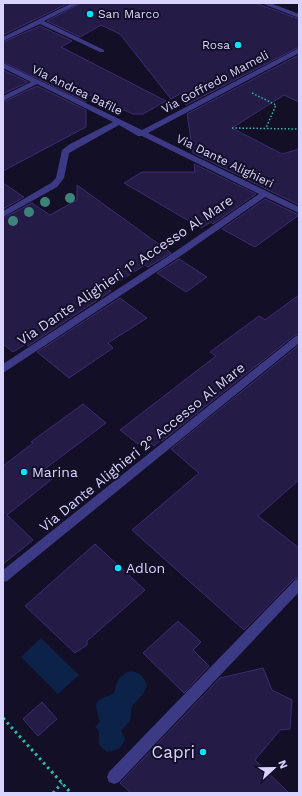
<svg xmlns="http://www.w3.org/2000/svg" width="302" height="796" viewBox="0 0 302 796" font-family="'Work Sans',sans-serif">
	<rect width="100%" height="100%" fill="#130f26"/>
	<path fill="#0c2248" d="M41,638L79,675L58,694L21,657Z
		M131,671L138,673L142,676L147,685L143,694L132,706L130,721L121,731L125,738C123,748 116,751 107,752L99,745V731L95,727L100,722C94,699 93,703 114,693C117,682 119,674 131,671Z"/>
	<path fill="#241b47" stroke="#3b2d73" d="M3,3H69L3,35Z
		M81,3H255L299,19V47L186,105L185,91L171,99L120,34L101,25L80,37L47,21Z
		M40,26L72,41L61,47L166,101L143,114H133L87,94L86,102L3,62V42Z
		M299,55V102L284,95L232,128L282,154L299,149V205L193,153L187,114Z
		M3,70L28,82L3,94Z
		M37,86L86,110V127L3,171V102Z
		M194,164L256,194L213,224L211,222L201,228L124,183L142,172H195Z
		M3,183L24,197L3,209Z
		M77,185L171,253L148,267L145,265L107,289L111,291L28,346L26,344L13,352L3,344V218L32,203L50,215L77,200Z
		M265,199L299,215L255,247L222,229Z
		M179,259L207,277L186,292L157,273Z
		M299,295V334L295,335L162,441L161,440L154,446L144,438L138,444L120,430L216,356L210,352L259,316L265,320Z
		M120,298L147,318L108,343L113,348L69,378L37,352Z
		M299,345V480L258,516L299,548V578L294,579L244,630L132,530L199,473L171,449Z
		M83,404L106,423L42,471L52,479L7,515L33,540L3,564V466L33,443L31,442Z
		M95,544L145,590L87,641V645L75,653L25,606Z
		M178,621L201,642L193,650L209,666L184,693L143,653Z
		M263,668L272,690L292,700L290,729L280,730L255,760L289,793H131L120,783L220,678Z
		M42,702L57,719L38,736L23,719Z"/>
	<g fill="none" stroke-linecap="round" stroke-linejoin="round">
		<path stroke="#2fb8b0" stroke-width="1.5" stroke-dasharray="1.5 2" stroke-linecap="butt" d="M252,93L276,105L266,128
			M232,128L299,129"/>
		<path stroke="#2fb8b0" stroke-width="3" stroke-dasharray="2.5 3.5" stroke-linecap="butt" d="M3,718L71,793
			M53,793L62,783"/>
		<path fill="#3d3a85" fill-rule="evenodd" d="M72,3H80L44,21L104,50V52H100L40,24L3,41V37Z
			M261,3H270L299,14V18Z
			M299,48V53L148,133L299,207V213L265,197L182,255L3,373V364L176,251L259,194L142,136H138L119,125L69,153L64,178L57,187L3,217V211L51,183L56,178L62,150L70,144L113,122L37,84L3,101V96L31,82L3,68V63L142,130Z
			M299,335V343L7,581L3,582V570L296,336Z
			M299,579V592L119,782L114,784L109,782L107,777L109,772L295,580Z"/>
	</g>
	<g fill="#3d827b">
		<circle cx="70" cy="198" r="5"/>
		<circle cx="45" cy="202" r="5"/>
		<circle cx="29" cy="212" r="5"/>
		<circle cx="13" cy="221" r="5"/>
	</g>
	<g fill="#00e5ff" stroke="#130f26" stroke-width="1.5">
		<circle cx="90" cy="14" r="4"/>
		<circle cx="238" cy="45" r="4"/>
		<circle cx="24" cy="472" r="4"/>
		<circle cx="118" cy="568" r="4"/>
		<circle cx="203" cy="752" r="4"/>
	</g>
	<g text-anchor="middle" stroke-width="4" stroke-linejoin="round" paint-order="stroke">
		<g font-size="12" fill="#d9d4ff" stroke="#130f26" text-anchor="start">
			<text x="98" y="18">San Marco</text>
			<text x="230" y="49" text-anchor="end">Rosa</text>
		</g>
		<g font-size="12" fill="#d9d4ff" stroke="#130f26">
			<text transform="translate(215 82) rotate(-28)" y="4">Via Goffredo Mameli</text>
			<text transform="translate(77 90) rotate(26)" y="4">Via Andrea Bafile</text>
			<text transform="translate(225 161) rotate(26)" y="4">Via Dante Alighieri</text>
		</g>
		<g font-size="14" fill="#d9d4ff" stroke="#130f26">
			<text transform="translate(125 270) rotate(-34)" y="5">Via Dante Alighieri 1° Accesso Al Mare</text>
			<text transform="translate(142 447) rotate(-39)" y="5">Via Dante Alighieri 2° Accesso Al Mare</text>
		</g>
		<g font-size="14" fill="#d9d4ff" stroke="#130f26" text-anchor="start">
			<text x="32" y="477">Marina</text>
			<text x="126" y="573">Adlon</text>
		</g>
		<g font-size="17" fill="#d9d4ff" stroke="#130f26" text-anchor="end">
			<text x="195" y="758">Capri</text>
		</g>
	</g>
	<rect width="302" height="796" fill="none" stroke="#d9d4ff" stroke-width="8"/>
	<g transform="translate(274 768) rotate(68)" stroke="#130f26" stroke-width="3" paint-order="stroke">
	<path d="M0-3L7 15L0 10L-7 15Z" fill="#d9d4ff"/>
	<text y="-6" font-size="11" font-weight="bold" text-anchor="middle" fill="#d9d4ff">N</text>
	</g>
</svg>
